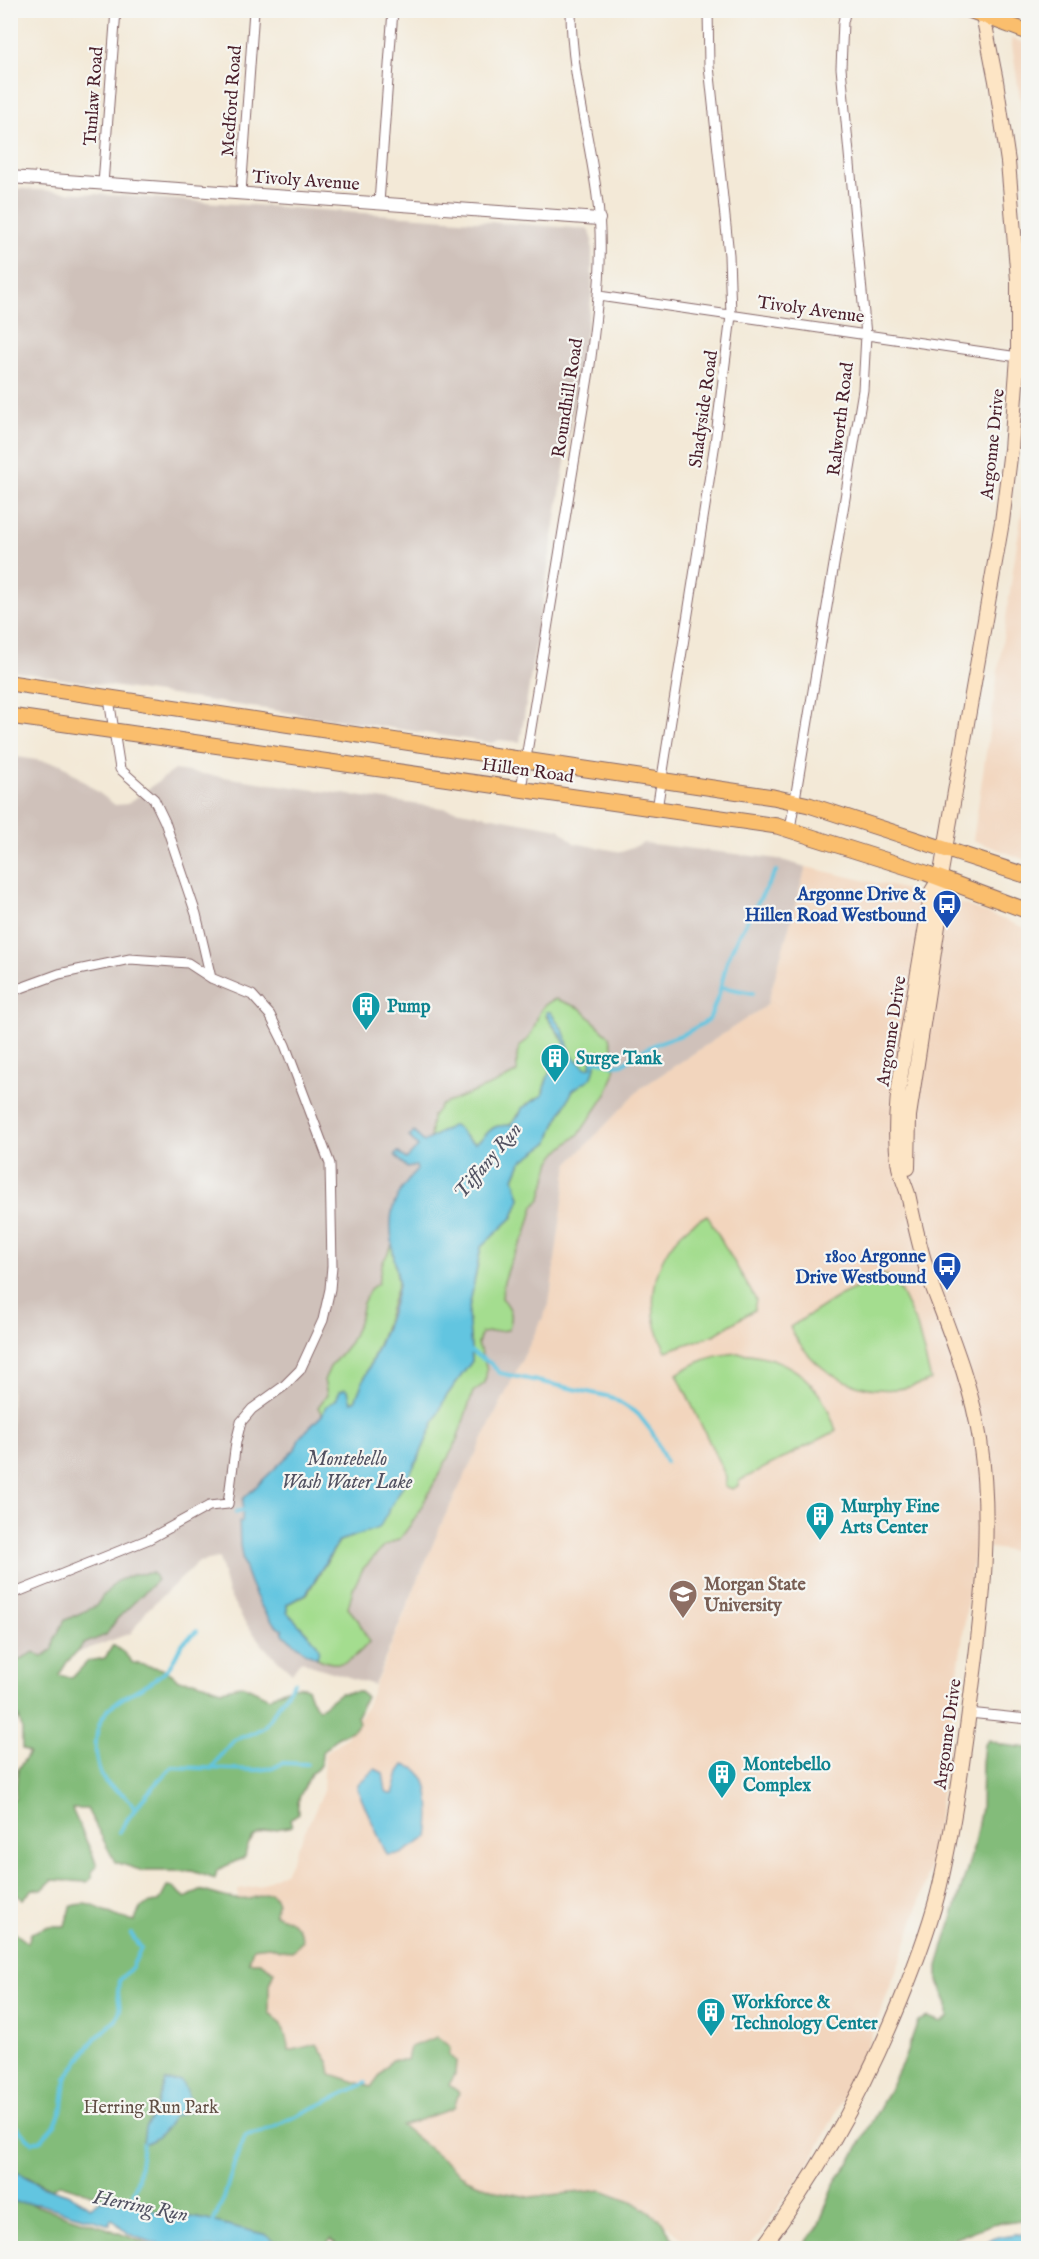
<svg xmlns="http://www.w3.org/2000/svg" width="1039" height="2259" viewBox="0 0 1039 2259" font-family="'IM FELL English',serif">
	<rect width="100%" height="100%" fill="#f6f6f2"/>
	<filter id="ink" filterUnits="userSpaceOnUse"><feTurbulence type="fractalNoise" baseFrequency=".0167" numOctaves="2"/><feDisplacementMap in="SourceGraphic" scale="12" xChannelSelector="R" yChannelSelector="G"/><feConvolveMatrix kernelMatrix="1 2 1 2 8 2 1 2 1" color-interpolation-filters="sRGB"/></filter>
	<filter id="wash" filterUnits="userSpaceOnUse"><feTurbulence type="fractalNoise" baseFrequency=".008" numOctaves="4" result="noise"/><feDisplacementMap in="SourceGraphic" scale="24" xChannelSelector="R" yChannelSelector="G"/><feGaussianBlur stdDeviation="1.35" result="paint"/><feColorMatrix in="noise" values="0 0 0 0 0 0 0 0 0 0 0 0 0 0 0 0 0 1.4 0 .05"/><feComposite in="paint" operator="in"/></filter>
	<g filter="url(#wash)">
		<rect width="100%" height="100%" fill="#f3e9d7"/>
		<path fill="#f2d5bd" d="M1011,38L1028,44V152Z
			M1028,470V861L973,840Z
			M806,867L955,901L1028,929V1553L975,1546L932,1863L902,1956L860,2065L812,2159L761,2233L747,2248H693L662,2221L634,2202L602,2191L530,2197L509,2195L484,2187L467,2179L450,2167L372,2099L296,2071L238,1953V1889L259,1886L286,1871L323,1793L325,1753L347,1737L366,1707L443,1520L549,1305L568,1164L641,1088L767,1005Z"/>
		<path fill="#cfc1ba" d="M10,188L588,229L592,236V294L520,742L499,740L492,743L11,671Z
			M11,756L61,764L115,805L127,804L174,770L449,809L559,829L574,843L622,852L643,843L778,859L806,867L767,1005L641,1088L568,1164L549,1305L443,1520L374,1685L310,1665L301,1660L292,1673L265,1648L244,1621L228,1593L219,1558L199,1562L148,1609L131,1633L11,1677Z"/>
		<path fill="#a4dd8f" stroke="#777e5d" stroke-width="1.5" d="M556,999L580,1008L610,1037L615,1058L614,1074L607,1093L580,1133L560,1150L551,1161L541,1198L534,1206L526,1234L511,1261L504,1282L502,1298C512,1309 514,1316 508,1330L481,1333L478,1344L487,1369L485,1383L473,1392L456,1443L414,1520L400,1539L384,1546L363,1569L353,1589L348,1608L358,1620L369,1642C353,1661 341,1670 317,1658V1644L287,1612V1604L307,1594L339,1541L379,1527L418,1459L445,1398L472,1361L468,1313L481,1247L513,1217L520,1198L514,1179L521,1162L549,1142L553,1129L573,1090L592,1076L594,1070L591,1067L586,1068L572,1056L563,1030L550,1012L546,1016L565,1043L566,1051L558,1054C554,1065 542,1085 543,1095L527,1104L510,1125C506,1126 500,1125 495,1127C487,1131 484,1139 476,1143C461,1138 462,1128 453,1125L430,1139L432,1117L441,1105L497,1083L517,1072C517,1063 515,1051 522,1044C524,1042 528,1040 529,1037C540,1022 533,1007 556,999Z
			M707,1215L756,1300L754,1310L714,1335L666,1351C644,1312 651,1258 687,1228C693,1223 700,1219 707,1215Z
			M392,1245L398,1283L382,1335L355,1401C338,1402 332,1396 322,1415L318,1407L327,1395L324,1380L330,1367L350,1342L359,1322L363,1303L370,1289L378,1283L382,1264Z
			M884,1275L895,1280L917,1326L931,1380C876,1404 816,1381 790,1327L839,1296Z
			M739,1353C790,1356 822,1383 836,1431L739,1481L738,1486L732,1489L725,1486L726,1477L677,1374C697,1361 715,1354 739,1353Z"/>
		<path fill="#83bc7a" stroke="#666e52" stroke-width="1.5" d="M153,1573L157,1580L117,1619L106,1635L84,1644L67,1662L59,1675L72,1678L88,1661L105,1658L113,1645L124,1653L133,1663C148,1666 168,1667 178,1680L194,1681L222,1690L243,1685L269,1698C281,1691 294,1683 307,1688L311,1699L319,1709L340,1693L360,1692L366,1697L357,1716L359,1723L354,1730L337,1738L322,1752C322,1762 321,1768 311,1773C305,1790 296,1795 298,1813L290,1820L292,1826C269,1832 249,1827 245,1857L217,1870L215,1879L192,1871H143L115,1862L87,1809H72L97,1865L92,1872V1878L87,1882L52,1880L42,1890L33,1889L23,1899L11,1891L10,1802L15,1798L18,1769L29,1753L22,1749V1729L19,1717L11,1730V1664L34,1652L42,1657L53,1649L54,1640L65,1620L96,1606L102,1597L117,1581L135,1574Z
			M989,1740L1003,1745L1028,1748V2219L992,2224L930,2248H801L817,2229L836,2180L850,2162L889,2090L905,2057L918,2021L928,2017L941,2022L948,2018V2004L938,1981V1966L973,1849L981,1808L982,1763L984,1745Z
			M167,1887L174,1888L186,1898L200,1890C214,1894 232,1901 248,1899C255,1898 263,1894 271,1893L278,1902L274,1914C292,1921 298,1922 303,1941L292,1951L280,1950L269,1946L253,1948L249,1962H260L274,1971L269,1985V2013C283,2021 286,2035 289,2051L317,2044L329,2063L331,2074L371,2087L391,2060H407L410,2047L437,2037L450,2047L449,2054L456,2061L455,2074L449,2085L459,2092L454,2108L402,2126L467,2179L496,2191L530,2197L602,2190L634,2202L662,2221L678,2248H341L331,2239L323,2248L317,2245L305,2248L273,2241L267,2235L203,2219L157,2212L133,2203L103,2201L99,2196L60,2184L51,2189L19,2173L11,2172L10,1929L28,1943L31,1933L49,1926H65L70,1907C88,1899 99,1909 116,1916C122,1919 129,1919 135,1921C139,1906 145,1903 159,1902Z
			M11,2200L28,2203L106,2228L157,2248H11Z"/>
		<path fill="#62c5e0" stroke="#567286" stroke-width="1.5" d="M546,1012H550L563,1030L572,1056L586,1068L591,1067L592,1055L598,1056L592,1077L573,1090L553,1129L549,1142L521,1162L514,1178L520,1198L513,1217L481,1247L468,1313L472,1361L445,1398L418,1459L379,1528L339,1541L306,1594L287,1604V1612L317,1644L319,1649L317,1658L307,1653L283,1634L282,1629C262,1620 244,1572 241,1551C239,1542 240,1532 239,1522H242L243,1499L295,1449L300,1437L322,1415L327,1406L336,1400L340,1391L345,1389L348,1391L351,1402L355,1401C369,1365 391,1324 398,1285C399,1277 395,1266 394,1258C388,1216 388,1202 417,1170L416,1166L407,1168L395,1155L398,1152L406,1159L418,1147L409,1136L414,1132L424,1142L453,1125C462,1128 461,1138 475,1143C484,1139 487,1131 495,1127C500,1125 505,1126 510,1125L520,1114L522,1108L543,1095C543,1089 553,1061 558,1055C560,1052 562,1052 566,1051C567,1036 549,1026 546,1012Z
			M404,1765C411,1767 417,1768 421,1774C431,1786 431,1822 428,1837L401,1854L387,1855L357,1789L359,1783L375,1769L383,1773L386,1791L389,1794H393L399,1772Z
			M165,2081H181L193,2105L190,2111L172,2117C168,2129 156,2141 143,2144L145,2128L155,2111Z
			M11,2172L19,2173L42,2186L70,2195L90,2207L100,2201L106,2200L133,2203L157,2212L203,2219L267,2235C279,2246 301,2248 317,2245L322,2248H177L151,2243L129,2234L112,2219L110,2221V2225L39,2204L19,2203L11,2200Z
			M1016,2234L1028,2235V2248H983C991,2236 1002,2236 1016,2234Z"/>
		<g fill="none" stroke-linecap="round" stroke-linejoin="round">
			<path stroke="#62c5e0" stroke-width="4" d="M721,987L753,993
				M595,1061L598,1060L614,1065L623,1064L634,1055L658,1043L684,1034L709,1020L719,994L727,961L737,938L776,871
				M467,1349L490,1363L500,1373L611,1397L638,1414L652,1432L666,1462
				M236,1512L244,1510
				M212,1769L220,1756L234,1740L255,1732L264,1727L294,1682
				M134,1808C126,1789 110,1792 102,1777C97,1767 95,1752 96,1741C99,1694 143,1696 169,1667C175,1660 178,1650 183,1643C187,1639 193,1635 197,1631
				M119,1832C134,1808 152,1787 172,1767L257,1770L273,1768L283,1763L307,1764
				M10,2121L33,2143L41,2140L56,2123L63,2106L66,2079L72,2070L92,2042L116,2020L120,2010L118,1993L119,1981L132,1967L141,1948L131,1934
				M129,2207L138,2178L143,2144
				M212,2225L224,2198L235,2161L246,2135L262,2132L366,2083"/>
		</g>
	</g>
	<g filter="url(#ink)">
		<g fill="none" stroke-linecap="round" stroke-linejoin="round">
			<g stroke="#856667" stroke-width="11">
				<path id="minor" d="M103,184L116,10
					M241,193L254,10
					M379,203L393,10
					M599,296L1018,357
					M109,699L120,769L154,799L165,822L196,914L211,978
					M521,789L590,365C597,310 605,253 597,196C589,134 571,73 571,10
					M657,809L715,443L731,316L729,255L709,66L708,10
					M790,829L863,390L866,335L841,68L843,22L846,10
					M10,992L59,974L130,959L188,963L211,978L252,995L270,1015L285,1045L330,1164L332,1266L330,1289L323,1320L300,1370L284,1386L252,1409L241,1422L236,1442L228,1504L209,1506L149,1539L10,1595
					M969,1713L1028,1719"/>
			</g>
			<g stroke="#856667" stroke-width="14">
				<path id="tertiary" d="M10,177L599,219"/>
			</g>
			<g stroke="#856667" stroke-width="16">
				<path id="secondary" d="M908,1168L909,1116L943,893L940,878L1002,522L1011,449L1018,357V280L1008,162L996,81L982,10
					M762,2248C820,2171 865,2089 901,2000C916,1963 931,1924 940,1885C955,1821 964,1754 972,1688C983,1605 992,1523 980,1440C971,1382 949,1331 929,1277C920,1250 914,1222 908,1194C905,1185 901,1176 899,1167C891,1120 901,1071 909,1025C917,980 924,936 932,891L940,878"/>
			</g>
			<g stroke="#856667" stroke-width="17">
				<path id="primary" d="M969,10L1028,32
					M10,683L773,797L809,805L1028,876
					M10,716L777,826L926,873L1028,911"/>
			</g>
			<use href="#minor" stroke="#fff" stroke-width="9"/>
			<use href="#tertiary" stroke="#fff" stroke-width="12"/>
			<use href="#secondary" stroke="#fde5c5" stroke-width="14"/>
			<use href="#primary" stroke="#fabe6d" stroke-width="15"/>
		</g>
	</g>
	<defs>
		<g id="bus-pin" transform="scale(1.5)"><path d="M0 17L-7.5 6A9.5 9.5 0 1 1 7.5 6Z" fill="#1a4fb4" stroke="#f6f6f2"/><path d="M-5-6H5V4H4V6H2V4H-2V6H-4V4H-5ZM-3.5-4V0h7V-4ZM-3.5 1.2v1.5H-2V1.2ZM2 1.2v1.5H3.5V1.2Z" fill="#fff"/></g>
		<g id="building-pin" transform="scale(1.5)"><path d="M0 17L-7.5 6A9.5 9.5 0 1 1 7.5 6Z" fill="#0f9aa8" stroke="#f6f6f2"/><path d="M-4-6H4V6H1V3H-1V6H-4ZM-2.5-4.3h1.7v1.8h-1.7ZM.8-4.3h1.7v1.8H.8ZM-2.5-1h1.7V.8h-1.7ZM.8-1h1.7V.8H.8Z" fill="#fff"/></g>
		<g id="university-pin" transform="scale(1.5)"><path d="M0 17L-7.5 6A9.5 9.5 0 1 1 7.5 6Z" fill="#8d6e63" stroke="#f6f6f2"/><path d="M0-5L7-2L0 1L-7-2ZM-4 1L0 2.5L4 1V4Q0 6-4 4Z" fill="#fff"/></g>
	</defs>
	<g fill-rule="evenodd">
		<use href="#bus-pin" x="947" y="904"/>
		<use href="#building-pin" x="366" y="1006"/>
		<use href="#building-pin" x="555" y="1058"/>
		<use href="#bus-pin" x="947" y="1266"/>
		<use href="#building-pin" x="820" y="1516"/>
		<use href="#university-pin" x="683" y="1594"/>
		<use href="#building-pin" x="722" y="1774"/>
		<use href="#building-pin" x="711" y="2012"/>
	</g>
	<g text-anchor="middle" stroke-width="4.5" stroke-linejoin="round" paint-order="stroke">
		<g font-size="18" fill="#4a1f2b" stroke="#f6f6f2">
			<text transform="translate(93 96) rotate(-86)" y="6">Tunlaw Road</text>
			<text transform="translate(231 101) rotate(-86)" y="6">Medford Road</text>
			<text transform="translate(306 180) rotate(4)" y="6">Tivoly Avenue</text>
			<text transform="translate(811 309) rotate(8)" y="6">Tivoly Avenue</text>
			<text transform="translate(567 398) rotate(-81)" y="6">Roundhill Road</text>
			<text transform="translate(703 409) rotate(-82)" y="6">Shadyside Road</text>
			<text transform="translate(840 419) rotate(-83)" y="6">Ralworth Road</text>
			<text transform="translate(992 444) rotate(-84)" y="6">Argonne Drive</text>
			<text transform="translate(528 770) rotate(8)" y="6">Hillen Road</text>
			<text transform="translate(891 1031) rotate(-81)" y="6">Argonne Drive</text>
			<text transform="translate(947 1734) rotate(-82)" y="6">Argonne Drive</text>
		</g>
		<g font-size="18" font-weight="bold" fill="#164399" stroke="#f6f6f2" text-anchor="end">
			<text x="926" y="900">Argonne Drive &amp;<tspan x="926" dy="21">Hillen Road Westbound</tspan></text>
			<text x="926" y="1262">1800 Argonne<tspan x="926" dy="21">Drive Westbound</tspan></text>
		</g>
		<g font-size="18" font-weight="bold" fill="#0d838f" stroke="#f6f6f2" text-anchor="start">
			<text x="387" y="1012">Pump</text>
			<text x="576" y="1064">Surge Tank</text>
			<text x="841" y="1512">Murphy Fine<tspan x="841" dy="21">Arts Center</tspan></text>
			<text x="743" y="1770">Montebello<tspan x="743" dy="21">Complex</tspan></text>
			<text x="732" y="2008">Workforce &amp;<tspan x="732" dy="21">Technology Center</tspan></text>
		</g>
		<g font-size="18" font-weight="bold" fill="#785e54" stroke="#f6f6f2" text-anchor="start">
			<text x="704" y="1590">Morgan State<tspan x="704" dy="21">University</tspan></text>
		</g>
		<g font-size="18" fill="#604e44" stroke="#f6f6f2">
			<text x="151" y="2113">Herring Run Park</text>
		</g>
		<g font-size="20" font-style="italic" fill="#515161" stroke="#f6f6f2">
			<text transform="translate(487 1160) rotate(-50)" y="7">Tiffany Run</text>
			<text x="347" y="1465">Montebello<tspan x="347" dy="23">Wash Water Lake</tspan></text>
			<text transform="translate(141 2205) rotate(11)" y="7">Herring Run</text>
		</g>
	</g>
	<rect width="1039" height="2259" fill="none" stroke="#f6f6f2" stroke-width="36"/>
</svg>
